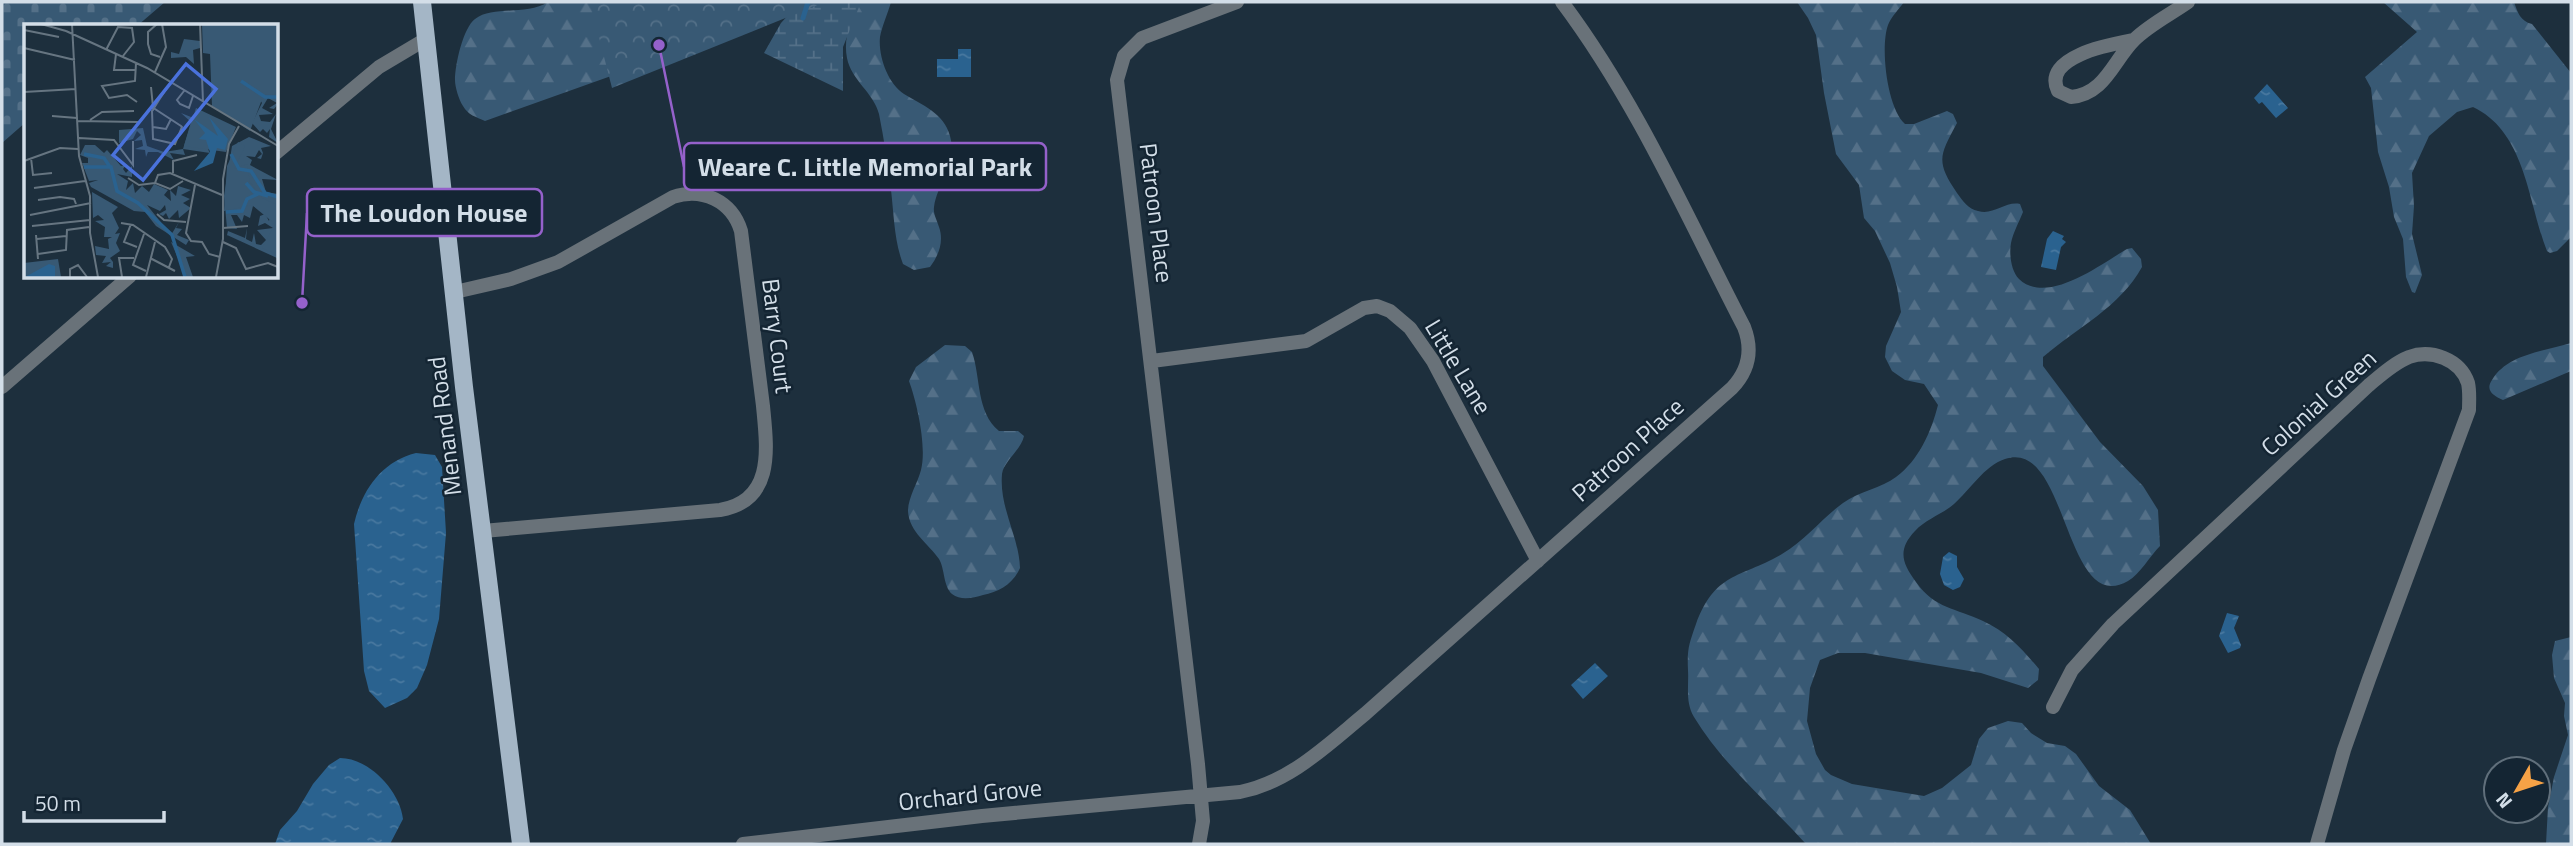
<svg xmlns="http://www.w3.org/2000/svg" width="2573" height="846" viewBox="0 0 2573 846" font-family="'Titillium Web',sans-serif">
	<defs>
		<pattern id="forest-firs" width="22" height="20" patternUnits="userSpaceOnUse" patternTransform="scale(1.75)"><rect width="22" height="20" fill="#385974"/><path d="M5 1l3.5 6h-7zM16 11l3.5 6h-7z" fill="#547088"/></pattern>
		<pattern id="wetland-marsh" width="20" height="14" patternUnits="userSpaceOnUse" patternTransform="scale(1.75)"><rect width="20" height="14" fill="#385974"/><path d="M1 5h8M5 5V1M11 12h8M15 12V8" fill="none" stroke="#547088"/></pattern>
		<pattern id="cemetery-stones" width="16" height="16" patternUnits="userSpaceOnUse" patternTransform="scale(1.75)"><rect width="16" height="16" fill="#385974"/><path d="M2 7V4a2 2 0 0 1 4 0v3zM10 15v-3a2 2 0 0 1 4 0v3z" fill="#547088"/></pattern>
		<pattern id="park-crowns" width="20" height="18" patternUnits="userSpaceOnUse" patternTransform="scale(1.75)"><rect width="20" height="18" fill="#385974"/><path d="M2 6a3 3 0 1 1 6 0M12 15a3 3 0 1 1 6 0" fill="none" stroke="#547088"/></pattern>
		<pattern id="water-ripples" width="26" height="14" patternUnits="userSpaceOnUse" patternTransform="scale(1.75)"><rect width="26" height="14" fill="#2a628f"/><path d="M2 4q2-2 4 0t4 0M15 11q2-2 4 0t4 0" fill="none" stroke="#48789f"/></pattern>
	</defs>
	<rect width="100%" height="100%" fill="#1d2f3d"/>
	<path fill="url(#forest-firs)" d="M548,2H776L656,60L485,121C476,117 468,115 463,106C459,100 455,87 455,80C455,65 463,28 475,19C493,5 527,16 548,2Z
		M860,2H891C888,13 882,26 880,37C878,56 888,84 904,94C922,105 944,113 950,136C958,168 938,180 934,207C933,214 937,220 939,227C944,241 939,255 930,267L914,270L903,264C894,240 894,215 891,190C888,165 884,139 879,114C874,93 851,80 847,58C843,37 851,20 860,2Z
		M1797,2H1904C1899,9 1891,17 1888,25C1880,47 1887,108 1905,124H1914L1947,111L1953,114L1957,123C1940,155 1935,161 1957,193C1963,201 1968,209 1978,211C1993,216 2005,201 2020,204L2023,212C2019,222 2013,233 2011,243C2009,254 2011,271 2019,279C2047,306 2101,264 2127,249L2132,248L2141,259L2142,267C2120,307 2077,328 2043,357V366L2100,442L2143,486L2158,510L2160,546C2150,556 2140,574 2128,581C2064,618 2068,437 2005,459C1984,466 1970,490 1954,504C1941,515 1926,519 1915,531C1898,549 1901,562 1916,582C1935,609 1956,608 1983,621C2007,632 2022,649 2039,669L2038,680L2028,688L1981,673L1865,653H1838L1820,660L1810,688L1807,721L1816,754L1825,770L1831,775L1852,784L1924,796L1942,788L1971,765L1979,739L1988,728L2008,721L2022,723L2031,733L2047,743L2065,746L2076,754L2099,786L2130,810L2151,844H1806C1769,803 1723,765 1694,717C1685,702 1689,686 1688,670C1687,649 1689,644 1696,624C1715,572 1740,578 1782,554C1806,540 1822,518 1843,503C1859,491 1882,488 1896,477C1919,460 1931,432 1938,405L1924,384L1905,380L1892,371L1885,357L1886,346L1901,312L1897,287L1890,263L1875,231L1864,218L1859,185L1836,154L1824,93L1816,35L1808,18Z
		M2383,2H2514C2518,13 2520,21 2532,24L2571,73V237L2557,251L2550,253L2547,251C2528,203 2526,132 2473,107L2457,112L2429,136L2412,173L2414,206L2412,234L2422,275L2415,293L2412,292L2406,277L2403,239L2394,217L2389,187L2378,152L2371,88L2365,77L2417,32Z
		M2571,343V371L2503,400C2493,396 2485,390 2492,380C2507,354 2545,351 2571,343Z
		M945,345L965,346L972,352C981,378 976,412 999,431H1018L1024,436C1021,450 1004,461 1002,474C999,508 1019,536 1020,568C1013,584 999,592 983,595C973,598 961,601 952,594C943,586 945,569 939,559C929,544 909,532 908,511C908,498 918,482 921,470C927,447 917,403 909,381L916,367Z
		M2571,637V844H2546L2548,807L2554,777L2568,735L2564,716L2565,703L2554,678L2552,655L2555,641Z"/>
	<path fill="url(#wetland-marsh)" d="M800,2H861L843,47V91L764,53L781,23Z"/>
	<path fill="url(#cemetery-stones)" d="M2,2H165L137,26H26V122L2,143Z"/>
	<path fill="url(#park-crowns)" d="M590,2H825L612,88Z"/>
	<path fill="url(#water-ripples)" d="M958,49H971V77H937V59H958Z
		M2267,84L2288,108L2276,118L2262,102L2259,104L2254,98Z
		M2053,231L2064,236L2062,239L2066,242L2061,247L2056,270L2041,267L2047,239Z
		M416,453L435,455L442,467L446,533L439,619L427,665L417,688L407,698L385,708L369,691L364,671L354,524C362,490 381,462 416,453Z
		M1949,552L1957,556V567L1964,579L1960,587L1953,590L1944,585L1940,574L1943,557Z
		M2227,613L2239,616L2234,628L2241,645L2240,648L2228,653L2219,636Z
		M1595,663L1608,676L1583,699L1571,685Z
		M340,758C369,758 400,791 403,819L390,844H275L280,830L297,811L313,784L329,765Z"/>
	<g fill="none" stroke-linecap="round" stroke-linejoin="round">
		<path stroke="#2a628f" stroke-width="5" d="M803,18L808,2"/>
		<path stroke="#697279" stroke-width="14" d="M2134,40C2113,44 2041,56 2058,91L2071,97C2105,94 2113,61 2134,40C2149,25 2171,14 2188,2
			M455,292L511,279L558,262L673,197C702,187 732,201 741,231L763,406C767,448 775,501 720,510L483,531
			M1152,361L1306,341L1364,308L1377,306L1390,311L1410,328L1433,361L1538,561
			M2053,707L2072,670L2113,624L2369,385C2381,375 2394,363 2409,357C2431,349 2460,359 2468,383C2470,392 2469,401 2469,410L2369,679L2344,750L2317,844
			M743,844L982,816L1240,792C1290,782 1326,746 1365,714L1732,388C1749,370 1753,350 1744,327C1687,217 1637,102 1562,2
			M1199,844L1203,821L1198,764L1117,80L1124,56L1142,38L1237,2"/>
		<path stroke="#697279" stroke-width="14" d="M276,153L379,67L426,39
			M2,387L130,276"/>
		<path stroke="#a4b6c6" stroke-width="18" d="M422,2L464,387L521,844"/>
	</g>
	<g text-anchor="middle" stroke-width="5" stroke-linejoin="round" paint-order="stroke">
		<g font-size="24" fill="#d3dee8" stroke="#142533">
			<text transform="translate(1156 213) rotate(83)" y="8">Patroon Place</text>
			<text transform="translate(777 336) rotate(83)" y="8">Barry Court</text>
			<text transform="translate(1458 367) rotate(59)" y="8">Little Lane</text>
			<text transform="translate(2319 403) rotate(-42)" y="8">Colonial Green</text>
			<text transform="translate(445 426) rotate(-97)" y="8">Menand Road</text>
			<text transform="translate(1628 450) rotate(-42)" y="8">Patroon Place</text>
			<text transform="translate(970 795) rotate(-6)" y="8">Orchard Grove</text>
		</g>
	</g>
	<g transform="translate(24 24)">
		<rect width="254" height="254" fill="#1d2f3d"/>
		<path d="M34,235L37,253H0V239Z" fill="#385974"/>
		<path d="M160,15L176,17V24L169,26L170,40L162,33L147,34V28L155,30ZM254,57V80L250,85L245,84L253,79L244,74L238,84L249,90L235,91L237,97L246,98L252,90L247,105L254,119L245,113L246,105L243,109L239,105L236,108L228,99L238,79L235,74ZM157,89L167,93L186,129L159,125L161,131L146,129L150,136L134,128H124L122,133L121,126L111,125L119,122L118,116L110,117L117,111L113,107L109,115L95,119V106L119,104L123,122L140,128L159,125L167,98ZM225,113L247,122L237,124L239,129L237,135L233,134L238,130L235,126L231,133L222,132L228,136L226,141L254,156L238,155L242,168L254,170V234H253L203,211L202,215L204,207L221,214L223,204L222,215L228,218L230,209L232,220L237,221L242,216L233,206L249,204L241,199L234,202L236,192L241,190L245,197L246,192L229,182L226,194L220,191L218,198L213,191H207L213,205L203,204L200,172L208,122ZM61,121H71L80,129L83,126L97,142L102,141L99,145L102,149L108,142V153L93,150L104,157L102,166L109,159L111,169L118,162L125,168L130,160L144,166L140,171L147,177L146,166L152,172L154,162L167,166L157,171L166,175L159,179L167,184L155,194L154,186L145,195L142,189L139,192L135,190L142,186L141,181L136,187L123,181L147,211L155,198L152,204L158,205L153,211L165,216L162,221L132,202L121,188L110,187L67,163L65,159L74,156L65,157L58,139H64V134L56,131ZM68,168L94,183L88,189L95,204L91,210L96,209L92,219L96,227L86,234L89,238V244L82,242L87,238L78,239L82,232L72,231L71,222L85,225L84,215L88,213H80L81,203L71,197L80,196L74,191L69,194ZM147,218L171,232L162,233L169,253H162Z" fill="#385974"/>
		<path d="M178,0H254V64L251,71L240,70L226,107L188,82L186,30L179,29Z" fill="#385974"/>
		<path d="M172,84L212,103L202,128L160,122ZM214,118L221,122L210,145L223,140L226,158L238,174L254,181V231L238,224L251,200L228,181L200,187L203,142Z" fill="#385974"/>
		<path d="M185,93L204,115L201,126L193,124L189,139L170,147L186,128L182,116L175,115L181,109L170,95L194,112ZM25,240L31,242V253H1Z" fill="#2a628f"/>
		<path fill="none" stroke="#2a628f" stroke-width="3.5" d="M217,57L241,73H254M60,130L80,134L86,143M207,130L215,145L227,147L241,169L254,173M60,143H87L93,167L114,179L148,211L161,253M222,159L230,168L244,172M202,188L218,187L223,175L234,170"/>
		<path fill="none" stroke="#667581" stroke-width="2" d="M17,0L42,7M48,0L55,132L66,172V209L74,253M133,0L124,8V20L127,30L136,33M176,0L179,78M0,6L35,13M42,7L123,44L254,122M0,24L51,36M82,26L94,3L108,4L110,18L99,32M92,30L90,46H111M112,39L111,57L78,62L85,74L103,71L113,78M131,48L142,23L138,0M127,63L129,83V84H130L131,85L157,102L158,103L151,120L129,115L128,87L129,86L130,84L135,76L147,58M160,67L153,76L156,80L165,84L169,72M0,68L52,65M28,92L53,94M66,96L78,88L110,87M54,97L114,98M129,103L142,105L147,95M55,114L90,116L109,141V117M7,134L9,151L28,149M0,137L36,124L54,125M149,149V137L173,131M104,154L115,161L131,159M159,157L146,165L131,159L134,151L146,149L198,171M171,161L162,209L167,217L178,218L185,230L196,233M10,164L61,157M14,176L36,173L50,175L52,180M133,190L140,196L162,198M6,191L67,179M97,199L109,201L141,223L148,235L145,243M107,200L100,218L113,223M8,202L66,196M199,204L224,202M120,210L109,241L122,247M12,211L14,235M13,215L42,212M199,218L212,224L222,245L244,239L254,243M14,230L42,226L43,206L65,203M126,234L151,247M46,253V245L54,241L63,253M98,253L95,234H110M122,253L131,218M192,253L199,215V155L205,120L215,102"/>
		<path fill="#4a72dc" fill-opacity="0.15" stroke="#4a72dc" stroke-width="3.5" d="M162,40L192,65L119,156L89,131Z"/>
		<rect width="254" height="254" fill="none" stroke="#d3dee8" stroke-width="3.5"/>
	</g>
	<path fill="none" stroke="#9561cb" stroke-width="2.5" d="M659 45L684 167M302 303L307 213"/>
	<g fill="#9561cb" stroke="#142533" stroke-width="2.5">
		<circle cx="659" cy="45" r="7"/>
		<circle cx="302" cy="303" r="7"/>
	</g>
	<g fill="#142533" stroke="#9561cb" stroke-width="2.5">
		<rect x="684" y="143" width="362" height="47" rx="7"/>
		<rect x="307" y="189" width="235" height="47" rx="7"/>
	</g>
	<g font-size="26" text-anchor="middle" font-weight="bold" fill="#d3dee8">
		<text x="865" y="176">Weare C. Little Memorial Park</text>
		<text x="424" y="222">The Loudon House</text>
	</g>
	<rect width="2573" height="846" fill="none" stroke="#d3dee8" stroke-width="7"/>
	<g transform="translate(2517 790) rotate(231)"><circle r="33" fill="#142533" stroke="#606f7b" stroke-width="2"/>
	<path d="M0-5L12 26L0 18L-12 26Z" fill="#f6a246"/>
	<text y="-10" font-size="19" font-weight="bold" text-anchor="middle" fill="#d3dee8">N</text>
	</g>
	<path d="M24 811v10h140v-10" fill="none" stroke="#d3dee8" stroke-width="3.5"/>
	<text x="35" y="811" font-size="21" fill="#d3dee8" stroke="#142533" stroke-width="5" paint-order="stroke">50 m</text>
</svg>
